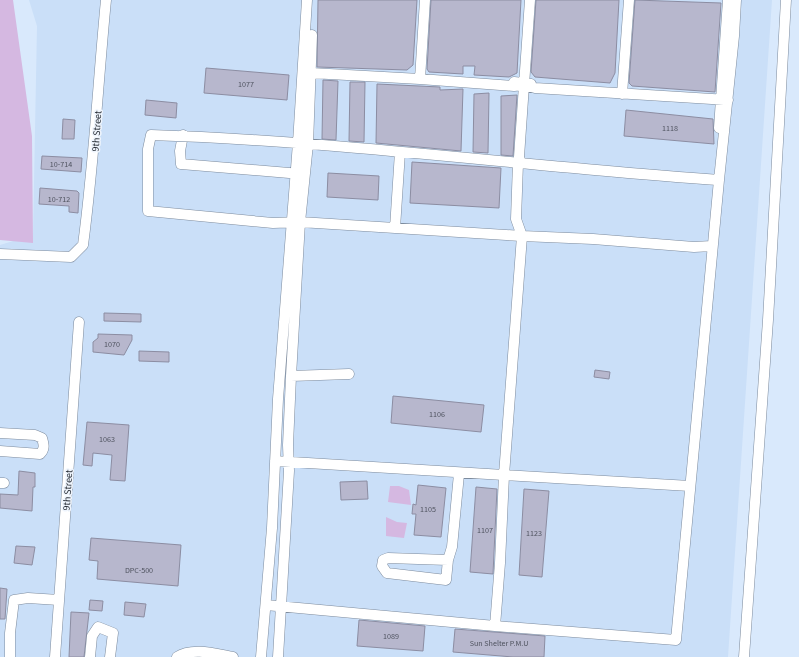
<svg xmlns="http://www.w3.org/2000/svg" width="799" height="657" viewBox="0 0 799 657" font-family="'Source Sans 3',sans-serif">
	<rect width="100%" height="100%" fill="#d9e9fc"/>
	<path fill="#cadff8" d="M29,0H772L728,657H0V245L33,235L37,26Z"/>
	<path fill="#d5b8e1" d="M0,0H13L32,136L33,243L0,240Z
		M390,486H399L409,490L411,505L388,502Z
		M386,517L397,522L407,523L404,538L386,536Z"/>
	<path fill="#b7b7cd" stroke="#8c8da2" d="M318,0H417L413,65L407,70L317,67Z
		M431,0H521L517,73L509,77L474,75L475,66H463V74L429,72L427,69Z
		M536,0H619L615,73L610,83L535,77L531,72Z
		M635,0L721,3L715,92L632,86L629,83Z
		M206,68L289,75L287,100L204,93Z
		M323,80L338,81L336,140L322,139Z
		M350,82H365L364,142L349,141Z
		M377,84L440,87V90L463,89L461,151L376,143Z
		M489,93L488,153L473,152L474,94Z
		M517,95L513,156L501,155V96Z
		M146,100L177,103L176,118L145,115Z
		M626,110L713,119L714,144L624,136Z
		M63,119L75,120L74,139H62Z
		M42,156L82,158L81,172L41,169Z
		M412,162L501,168L499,208L410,203Z
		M328,173L379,176L378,200L327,197Z
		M40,188L77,191L79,193L78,213L69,212V206L39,204Z
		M104,313L141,314V322L104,321Z
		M98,334L132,335V340L124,355L93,352V342L98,338Z
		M139,351L169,352V362L139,361Z
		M595,370L610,372L609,379L594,377Z
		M393,396L484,405L481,432L391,423Z
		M87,422L129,425L125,481L110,480L112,455L93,453L92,466L83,465Z
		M19,471L35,473V487H33L32,511L0,508V494L18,495Z
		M367,481L368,499L341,500L340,482Z
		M418,485L446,488L441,537L414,535L416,514H412L413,504L416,505Z
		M476,487L497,489L493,574L470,572Z
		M524,489L549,491L542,577L519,575Z
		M91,538L181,545L178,586L97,579L98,561L89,560Z
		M16,546L35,547L32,565L14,563Z
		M0,588L7,589L5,619H0Z
		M90,600L103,601L102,611L89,610Z
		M125,602L146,604L144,617L124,615Z
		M71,612L89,613L84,657H69Z
		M359,620L425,626L423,651L357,646Z
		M455,629L545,636L544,657H513L453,652Z"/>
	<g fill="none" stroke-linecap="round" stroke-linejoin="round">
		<g stroke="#7d8b9d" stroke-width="11">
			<path id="minor" d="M311,73L420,79L425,0
				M420,79L514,86L524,85L530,0
				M514,82L531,84
				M622,94L629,0
				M719,128L728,0
				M183,135L180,151L181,164L301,174
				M518,163L516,219L522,236L593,239L694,247L712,246
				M521,163L519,157L524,85L535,88L728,100
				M719,180L734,36L736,0
				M395,228L400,152
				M0,254L71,257L83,245C94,163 98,82 106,0
				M291,376L300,222L308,144L312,35
				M0,433L35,435L42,438C44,445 45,449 40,454L0,451
				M0,483H4
				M448,560L446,580L387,573L382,566L383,560L388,558L448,560L452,547L459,474
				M266,605L495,626L676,640L719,180C529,167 340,141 151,135L148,149V211L273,223L300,222L522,236L504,475L275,461
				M495,626L500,563L504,475L690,486
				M10,657V633L14,600L28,598L59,600
				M55,657L79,322
				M90,657L92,636L98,627L113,633L110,657
				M177,657C192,647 216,654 233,657
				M261,657L272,528L278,399L298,143L307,0
				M278,657L289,471L288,445L291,376L349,374
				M744,657L768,320L786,0"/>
		</g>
		<use href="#minor" stroke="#fff" stroke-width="10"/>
	</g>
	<g text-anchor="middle" stroke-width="3" stroke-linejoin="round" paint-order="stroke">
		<g font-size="8" fill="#4f535f">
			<text x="246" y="87">1077</text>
			<text x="670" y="131">1118</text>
			<text x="61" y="167">10-714</text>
			<text x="59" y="202">10-712</text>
			<text x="112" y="347">1070</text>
			<text x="437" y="417">1106</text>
			<text x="107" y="442">1063</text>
			<text x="428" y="512">1105</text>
			<text x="485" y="533">1107</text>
			<text x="534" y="536">1123</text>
			<text x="139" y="573">DPC-500</text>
			<text x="391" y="639">1089</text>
			<text x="499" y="646">Sun Shelter P.M.U</text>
		</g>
		<g font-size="10" fill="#2c323a" stroke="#eff5fd">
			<text transform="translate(96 131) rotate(-86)" y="4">9th Street</text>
			<text transform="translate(67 490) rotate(-86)" y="4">9th Street</text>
		</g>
	</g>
</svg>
